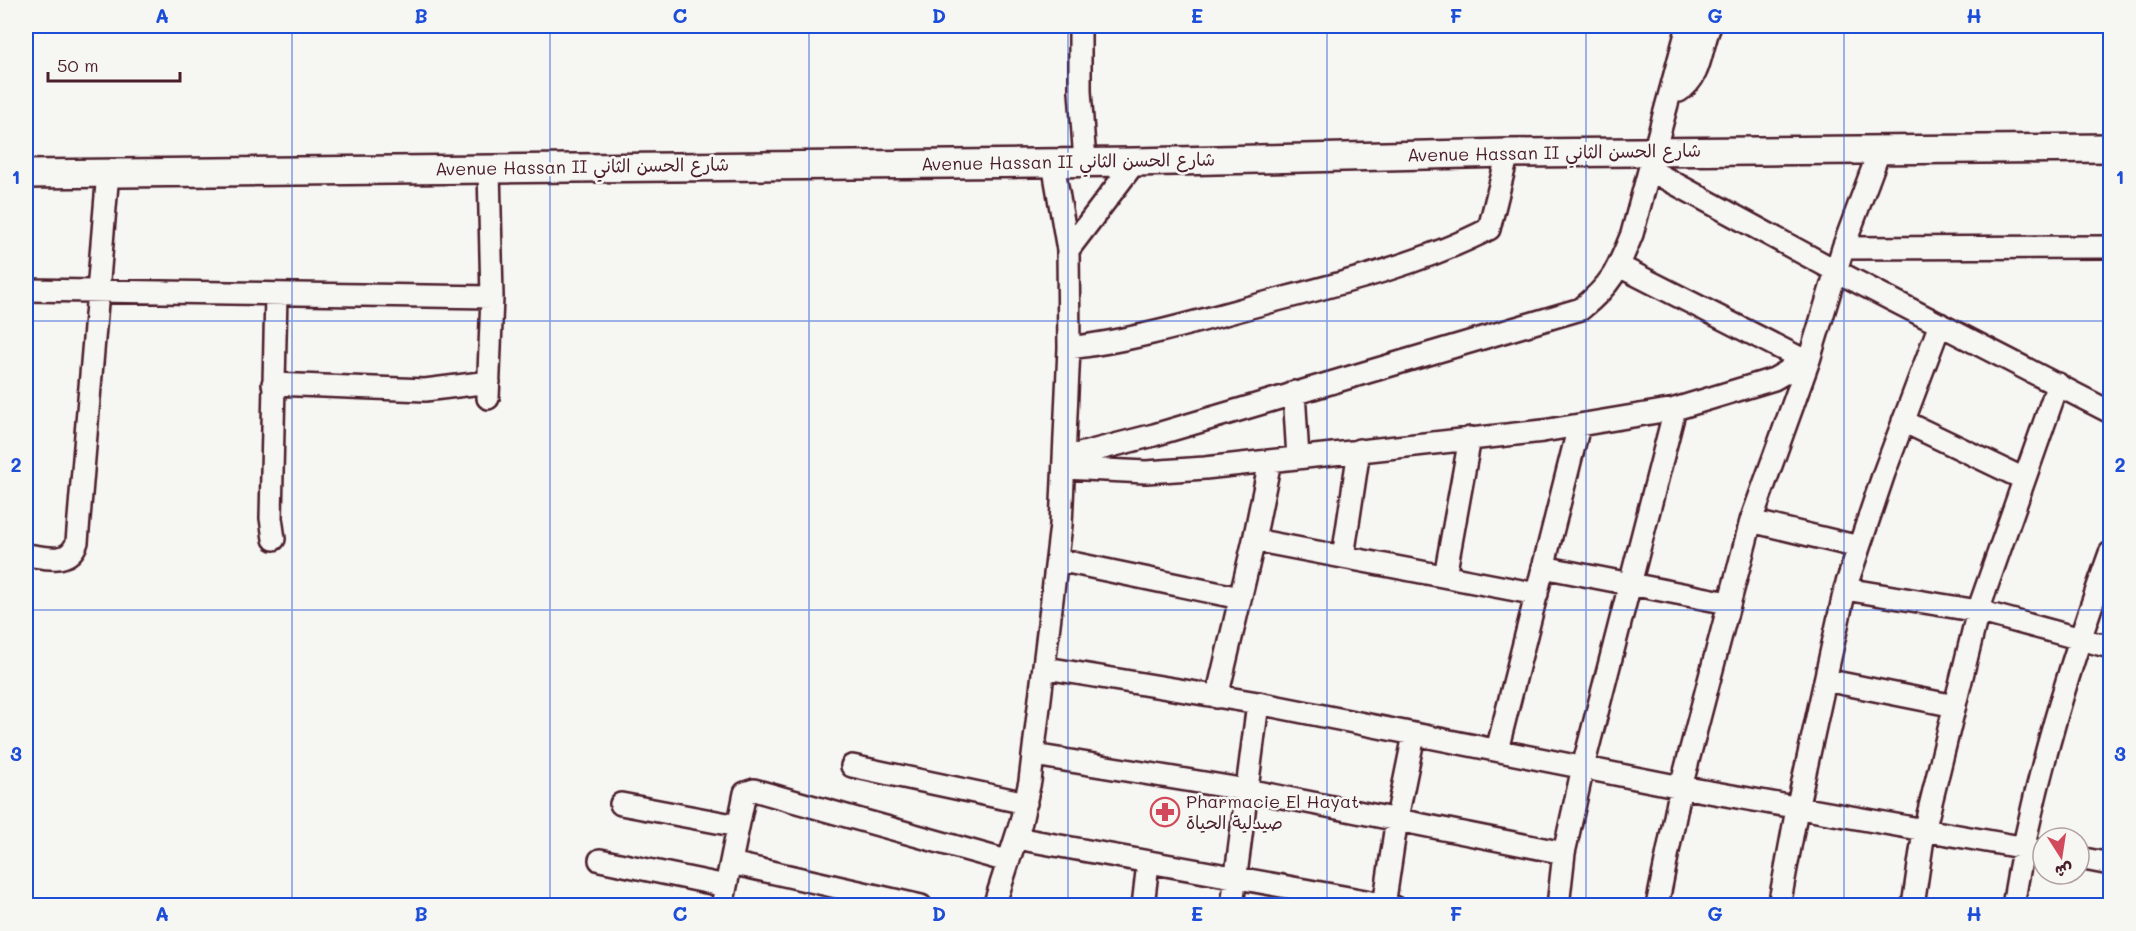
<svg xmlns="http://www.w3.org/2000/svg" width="2136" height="931" viewBox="0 0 2136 931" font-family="Mali,'Playpen Sans Arabic',sans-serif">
	<rect width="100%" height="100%" fill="#f6f6f2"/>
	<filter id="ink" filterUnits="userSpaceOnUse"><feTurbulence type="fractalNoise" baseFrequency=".0167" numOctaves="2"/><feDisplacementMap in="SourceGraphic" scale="12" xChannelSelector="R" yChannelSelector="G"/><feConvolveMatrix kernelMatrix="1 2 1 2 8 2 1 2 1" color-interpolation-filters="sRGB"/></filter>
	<g filter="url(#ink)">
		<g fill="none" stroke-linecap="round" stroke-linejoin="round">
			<g stroke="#4a1f2b" stroke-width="26">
				<path id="minor" d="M1080,26V91L1085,162
					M1679,91C1702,77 1700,48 1710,26
					M1650,170L1836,271L2110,412
					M1843,248L2110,247
					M1068,250L1135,162
					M1619,266L1798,357L1809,360
					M26,290L492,297
					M1069,348C1137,340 1202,320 1269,302C1343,283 1421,264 1489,229L1508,153
					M273,384L425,390L489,382
					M1294,392L1298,458
					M488,398L492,297L489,169
					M1903,421L2024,479
					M1064,458L1154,435L1581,309C1612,284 1617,271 1632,234L1688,26
					M1064,468L1146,472L1205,468L1543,431L1675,409L1774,379L1788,371L1798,357
					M1751,521L1859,547
					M274,539L271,518L276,294
					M1254,540L1270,461
					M26,555C45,557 69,566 77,542L108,172
					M1343,557L1359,450
					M1058,560L1240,598
					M1543,567L1728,603
					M1445,576L1470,438
					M1845,589L1978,611L2110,647
					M1046,668L1258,703L1681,787L2043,851
					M1825,680L1955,706
					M1217,697L1254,540L1537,594
					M1497,750L1579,426
					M1034,755L1247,790L1564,853
					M852,766L1026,803
					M621,804L738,826
					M1016,838L1393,906
					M2079,858L2110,864
					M600,860L726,886
					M731,863L921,906
					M722,906L745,793L754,790L1007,861
					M994,906L1021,822L1030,781L1061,525L1069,348L1068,250L1053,163
					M1143,906L1148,863
					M1232,906L1258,703
					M1384,906L1397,818L1414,735
					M1558,906L1564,853L1583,767L1675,409
					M1657,906L1681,787L1751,521L1809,360L1843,248L1880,149
					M1779,906L1797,809L1845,589L1884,473L1940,324
					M1913,906L1924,831L1978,611L2058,384
					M2013,906C2032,786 2069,666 2110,553"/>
			</g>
			<g stroke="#4a1f2b" stroke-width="32">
				<path id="major" d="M26,174L1135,162L1508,153L2110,148"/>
			</g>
			<use href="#minor" stroke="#f6f6f2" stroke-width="21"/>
			<use href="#major" stroke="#f6f6f2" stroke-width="27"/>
		</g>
	</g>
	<path fill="none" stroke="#1d4ed8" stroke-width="1.5" stroke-opacity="0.55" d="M292,26V906M550,26V906M809,26V906M1068,26V906M1327,26V906M1586,26V906M1844,26V906M26,321H2110M26,610H2110"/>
	<defs>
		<g id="pharmacy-ring" transform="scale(1.5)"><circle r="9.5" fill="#f6f6f2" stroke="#d1495b" stroke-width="1.5"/><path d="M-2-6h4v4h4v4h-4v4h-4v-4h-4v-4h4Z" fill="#d1495b"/></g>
	</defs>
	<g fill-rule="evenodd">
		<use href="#pharmacy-ring" x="1165" y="812"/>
	</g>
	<g text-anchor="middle" stroke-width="5" stroke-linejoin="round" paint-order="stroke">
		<g font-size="18" fill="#4a1f2b" stroke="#f6f6f2">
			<text transform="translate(1554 153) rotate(-1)" y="6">Avenue Hassan II شارع الحسن الثاني</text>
			<text transform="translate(1068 162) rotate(-1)" y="6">Avenue Hassan II شارع الحسن الثاني</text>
			<text transform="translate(582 167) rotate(-1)" y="6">Avenue Hassan II شارع الحسن الثاني</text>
		</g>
		<g font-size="18" fill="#4a1f2b" stroke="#f6f6f2" text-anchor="start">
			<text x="1186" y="808">Pharmacie El Hayat<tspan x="1186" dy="21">صيدلية الحياة</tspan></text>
		</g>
	</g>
	<rect width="2136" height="931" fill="none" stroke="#f6f6f2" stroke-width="66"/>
	<g transform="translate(2061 856) rotate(168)"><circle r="28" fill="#f6f6f2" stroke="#b1a0a2" stroke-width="1.5"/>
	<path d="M0-4.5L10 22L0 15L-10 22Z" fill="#d1495b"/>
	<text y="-9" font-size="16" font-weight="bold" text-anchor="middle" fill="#4a1f2b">ش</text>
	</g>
	<path d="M48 72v9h132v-9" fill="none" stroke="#4a1f2b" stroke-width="3"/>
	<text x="57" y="72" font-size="18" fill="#4a1f2b" stroke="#f6f6f2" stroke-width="4.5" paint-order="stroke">50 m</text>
	<rect x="33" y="33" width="2070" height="865" fill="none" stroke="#1d4ed8" stroke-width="2"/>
	<g font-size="20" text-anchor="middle" font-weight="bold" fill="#1d4ed8">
		<text x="162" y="23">A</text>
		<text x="421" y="23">B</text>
		<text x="680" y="23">C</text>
		<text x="939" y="23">D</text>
		<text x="1197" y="23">E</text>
		<text x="1456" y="23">F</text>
		<text x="1715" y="23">G</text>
		<text x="1974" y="23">H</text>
		<text x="16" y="184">1</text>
		<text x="2120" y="184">1</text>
		<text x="16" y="472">2</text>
		<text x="2120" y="472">2</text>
		<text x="16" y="761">3</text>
		<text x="2120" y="761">3</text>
		<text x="162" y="921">A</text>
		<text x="421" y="921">B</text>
		<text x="680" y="921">C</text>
		<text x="939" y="921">D</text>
		<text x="1197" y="921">E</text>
		<text x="1456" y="921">F</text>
		<text x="1715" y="921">G</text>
		<text x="1974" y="921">H</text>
	</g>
</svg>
